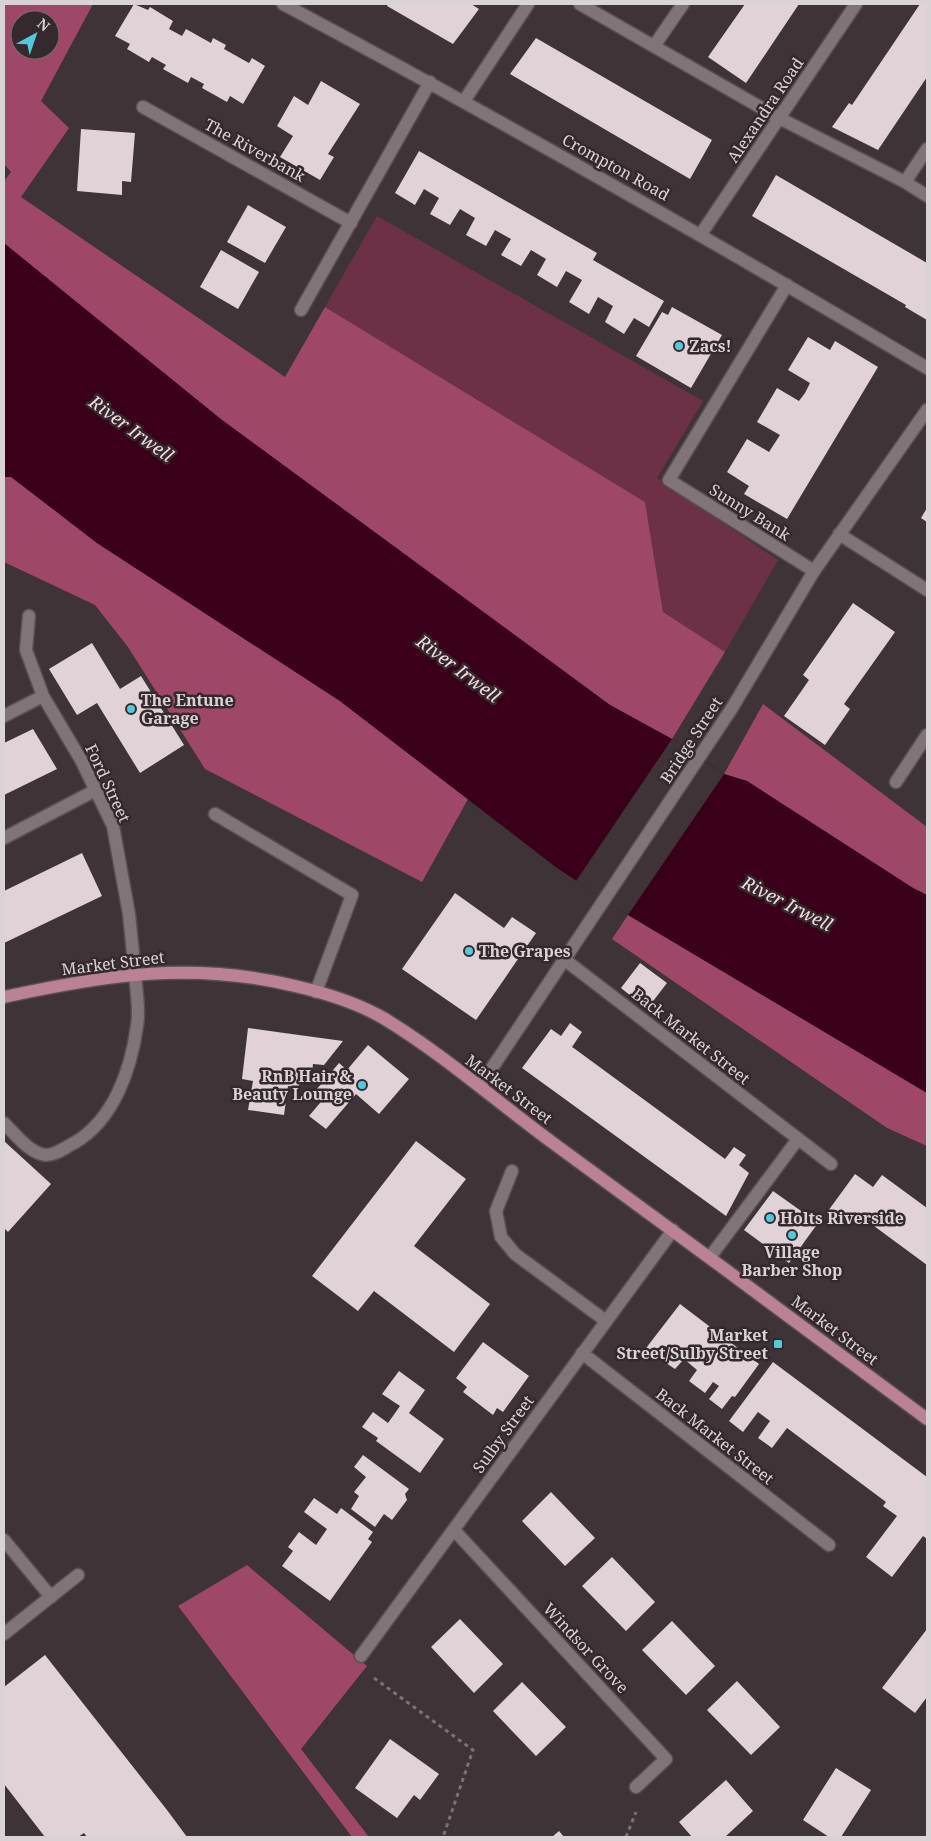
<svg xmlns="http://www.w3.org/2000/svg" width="931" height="1841" viewBox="0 0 931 1841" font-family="'Noto Serif',serif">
	<rect width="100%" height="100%" fill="#3e3336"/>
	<path fill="#6d3147" d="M377,216L703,401L657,478L778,560L725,652L663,612L645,502L325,307Z"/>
	<path fill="#9f4768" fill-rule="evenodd" d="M4,4H93L41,101L69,128L21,197L285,377L325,307L645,502L663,612L725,652L672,739L610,705L222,420L5,245L4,181L11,172L4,164ZM20,20H50V50H20Z
		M11,476L97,543L340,701L468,799L422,882L205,769L128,647L95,605L4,562V477Z
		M763,704L927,827V895L913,888L747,781L724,774Z
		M628,915L927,1093V1146L887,1128L612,939Z
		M247,1565L367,1666L301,1749L369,1837H352L178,1606Z"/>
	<path fill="#3a001a" d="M4,243L222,420L610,705L672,739L724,774L747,781L913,888L927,895V1093L628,915L557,868L340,701L97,543L11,477H4Z"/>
	<path fill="#3e3336" d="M672,739L724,774L628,915L576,881Z"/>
	<path fill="#e0d2d6" d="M134,4L148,10L150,7L173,21L169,29L182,36L186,29L211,43L213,38L226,45L224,49L249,63L252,58L265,66L243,104L230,96L227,102L202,88L204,84L191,77L188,83L163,69L166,65L152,57L149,62L127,49L130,44L115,36Z
		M388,4H471L479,9L453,44L387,6Z
		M745,4H799L746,83L708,57Z
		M920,4H927V77L878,150L832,127L849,103L852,105Z
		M536,38L712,140L690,179L510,74Z
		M321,81L360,104L328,154L334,157L320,180L280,157L293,136L277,126L294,96L308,105Z
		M81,129L135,133L131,182L122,181V195L77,191Z
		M419,151L597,253L593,260L664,301L649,327L634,318L624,334L605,322L613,306L598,297L589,314L569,302L582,280L566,271L557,287L537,275L546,259L531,250L521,266L501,255L511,239L495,230L486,246L466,235L475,218L460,209L450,225L430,214L439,198L424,189L415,205L395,193Z
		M776,175L927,263V320L905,307L906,305L752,216Z
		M248,205L286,227L265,263L227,242Z
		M221,250L259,272L238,309L200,287Z
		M672,307L722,335L691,388L636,356L662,312L668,315Z
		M808,337L830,350L835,341L878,367L787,519L744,494L749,486L727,472L747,439L769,452L780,435L757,422L777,388L799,401L805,393L810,383L788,370Z
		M927,508V522L921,518Z
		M853,603L895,632L844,704L850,709L825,745L784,716L809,680L803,675Z
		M92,643L120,689L141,676L184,745L140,773L97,703L77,715L49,669Z
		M33,729L57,769L4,795V743Z
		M82,853L102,896L4,943V891Z
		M455,893L504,928L512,917L536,933L476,1020L402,969Z
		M640,963L667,983L647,1009L621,988Z
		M570,1023L582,1032L572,1047L575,1049L725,1159L734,1147L746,1155L739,1165L749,1173L726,1216L522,1068L551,1029L561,1036Z
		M248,1028L277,1032L343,1041L324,1065L313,1064L311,1079L300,1077L299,1087L288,1086L284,1115L248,1110L253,1081L242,1079Z
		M368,1045L409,1079L379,1114L356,1094L326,1129L309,1116L325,1097L316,1090L339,1063L347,1070Z
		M4,1141L51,1184L8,1232L4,1228Z
		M416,1141L466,1179L414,1246L490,1304L454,1352L374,1291L358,1311L312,1276Z
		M855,1174L873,1187L882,1175L927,1208V1265L855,1212L846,1224L828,1211Z
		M773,1191L818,1223L789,1263L744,1230Z
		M680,1304L759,1364L735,1397L732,1396L722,1409L709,1399L719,1386L713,1382L705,1393L689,1381L697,1370L684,1359L675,1369L666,1363L674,1352L665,1346L654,1361L643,1352Z
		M483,1342L529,1376L503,1412L497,1408L493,1415L463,1392L467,1387L456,1378Z
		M773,1362L927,1477V1539L923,1536L892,1577L866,1557L897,1516L883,1506L886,1502L787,1428L772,1448L758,1438L770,1421L758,1412L743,1432L729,1421Z
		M399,1371L425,1390L409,1413L444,1439L420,1473L376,1441L378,1438L362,1427L373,1412L388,1423L400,1406L382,1394Z
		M363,1455L409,1489L405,1494L407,1500L392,1520L384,1514L375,1527L351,1509L359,1496L354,1492L366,1477L354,1467Z
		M551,1492L595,1538L565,1566L522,1521Z
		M314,1498L337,1514L341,1508L373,1532L368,1539L372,1542L330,1601L282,1566L293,1551L288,1547L299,1532L316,1545L327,1529L304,1512Z
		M612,1557L655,1602L626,1631L582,1586Z
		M460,1619L503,1664L474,1693L431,1647Z
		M672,1621L715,1666L686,1695L642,1650Z
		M927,1629V1697L915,1713L882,1688Z
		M45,1655L167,1810L187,1837H87L84,1833L78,1837H45L4,1784V1687Z
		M737,1681L780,1727L751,1755L707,1710Z
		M522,1682L566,1727L536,1756L493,1711Z
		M390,1739L439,1774L420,1800L414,1795L397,1818L355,1788Z
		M836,1768L871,1790L841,1837H829L803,1820Z
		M726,1780L753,1811L725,1837H692L679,1822Z
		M559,1831L564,1837H552Z"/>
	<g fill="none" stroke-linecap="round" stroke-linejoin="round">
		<g stroke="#584f51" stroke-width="15">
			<path id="lane" d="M580,4L779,118L905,182L927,196
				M654,46L683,4
				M905,182L927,149
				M787,285L669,480L814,571
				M896,782L927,735
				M215,814L352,895L316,992
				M4,838L96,790
				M565,960L831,1164
				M4,1123C14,1133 30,1154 46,1155C56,1155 66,1147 74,1143C114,1120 131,1069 137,1026C140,1010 136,990 135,973
				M512,1171L496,1211L501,1237L515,1254L606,1321
				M710,1257L798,1139
				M582,1353L829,1545
				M4,1540L51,1597
				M4,1634L78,1575"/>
		</g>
		<g stroke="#584f51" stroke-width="15">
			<path id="street" d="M283,4C501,120 715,242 927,368
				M464,101L528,4
				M143,107L351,223
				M701,234L856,4
				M301,310L430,82
				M839,534L927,590
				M29,616L26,650L43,696L81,760L113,826L129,914L135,973
				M4,716L43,696
				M480,1086L732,708L814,571L927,410
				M454,1530L666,1759L636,1787
				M361,1656L673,1230"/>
		</g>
		<g stroke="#584f51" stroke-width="15">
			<path id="primary" d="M4,997C105,975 192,961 295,986C325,993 358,1003 385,1019C444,1055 497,1102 553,1143C678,1234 803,1327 927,1419"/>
		</g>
		<path stroke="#7c7275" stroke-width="3" stroke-dasharray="4 4" stroke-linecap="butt" d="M374,1678L473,1750L443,1837
			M626,1837L636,1812"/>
		<use href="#lane" stroke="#817478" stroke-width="12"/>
		<use href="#street" stroke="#817478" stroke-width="12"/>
		<use href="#primary" stroke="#bb8194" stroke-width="12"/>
	</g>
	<g fill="#53cadc" stroke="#34292c" stroke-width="2">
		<circle cx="679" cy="346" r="5"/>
		<circle cx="131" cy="709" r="5"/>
		<circle cx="469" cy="951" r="5"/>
		<circle cx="362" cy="1085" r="5"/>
		<circle cx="770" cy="1218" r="5"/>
		<circle cx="792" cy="1235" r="5"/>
		<rect x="773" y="1339" width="10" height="10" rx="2.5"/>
	</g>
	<g text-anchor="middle" stroke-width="5" stroke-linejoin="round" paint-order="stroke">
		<g font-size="16" fill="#dad3d5" stroke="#34292c">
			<text transform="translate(765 110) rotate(-56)" y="6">Alexandra Road</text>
			<text transform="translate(255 150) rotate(29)" y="6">The Riverbank</text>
			<text transform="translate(616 167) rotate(29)" y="6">Crompton Road</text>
			<text transform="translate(750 512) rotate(32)" y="6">Sunny Bank</text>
			<text transform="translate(691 740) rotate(-57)" y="6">Bridge Street</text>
			<text transform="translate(108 783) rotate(65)" y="6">Ford Street</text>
			<text transform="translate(113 963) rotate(-7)" y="6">Market Street</text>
			<text transform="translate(691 1036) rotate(38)" y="6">Back Market Street</text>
			<text transform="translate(509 1089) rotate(37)" y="6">Market Street</text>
			<text transform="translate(835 1330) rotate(37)" y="6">Market Street</text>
			<text transform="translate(503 1434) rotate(-54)" y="6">Sulby Street</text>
			<text transform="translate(715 1436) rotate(38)" y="6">Back Market Street</text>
			<text transform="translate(586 1648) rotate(47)" y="6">Windsor Grove</text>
		</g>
		<g font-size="16" font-weight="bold" fill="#dad3d5" stroke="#34292c" text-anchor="start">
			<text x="689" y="352">Zacs!</text>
			<text x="141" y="706">The Entune<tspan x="141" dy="18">Garage</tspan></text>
			<text x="479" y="957">The Grapes</text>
			<text x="352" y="1082" text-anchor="end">RnB Hair &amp;<tspan x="352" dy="18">Beauty Lounge</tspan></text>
			<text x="780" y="1224">Holts Riverside</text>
			<text x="792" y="1258" text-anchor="middle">Village<tspan x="792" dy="18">Barber Shop</tspan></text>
			<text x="768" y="1341" text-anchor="end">Market<tspan x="768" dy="18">Street/Sulby Street</tspan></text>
		</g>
		<g font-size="18" font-style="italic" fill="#f5dbe3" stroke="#34292c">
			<text transform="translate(131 429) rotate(36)" y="6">River Irwell</text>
			<text transform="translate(458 669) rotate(37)" y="6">River Irwell</text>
			<text transform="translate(787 904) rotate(27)" y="6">River Irwell</text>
		</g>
	</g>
	<rect width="931" height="1841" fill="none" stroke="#dad3d5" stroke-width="10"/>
	<g transform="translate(35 35) rotate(40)"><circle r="24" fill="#34292c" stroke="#766d70"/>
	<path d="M0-4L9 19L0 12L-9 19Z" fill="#53cadc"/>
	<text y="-8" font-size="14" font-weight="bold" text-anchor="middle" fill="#dad3d5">N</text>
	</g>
</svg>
